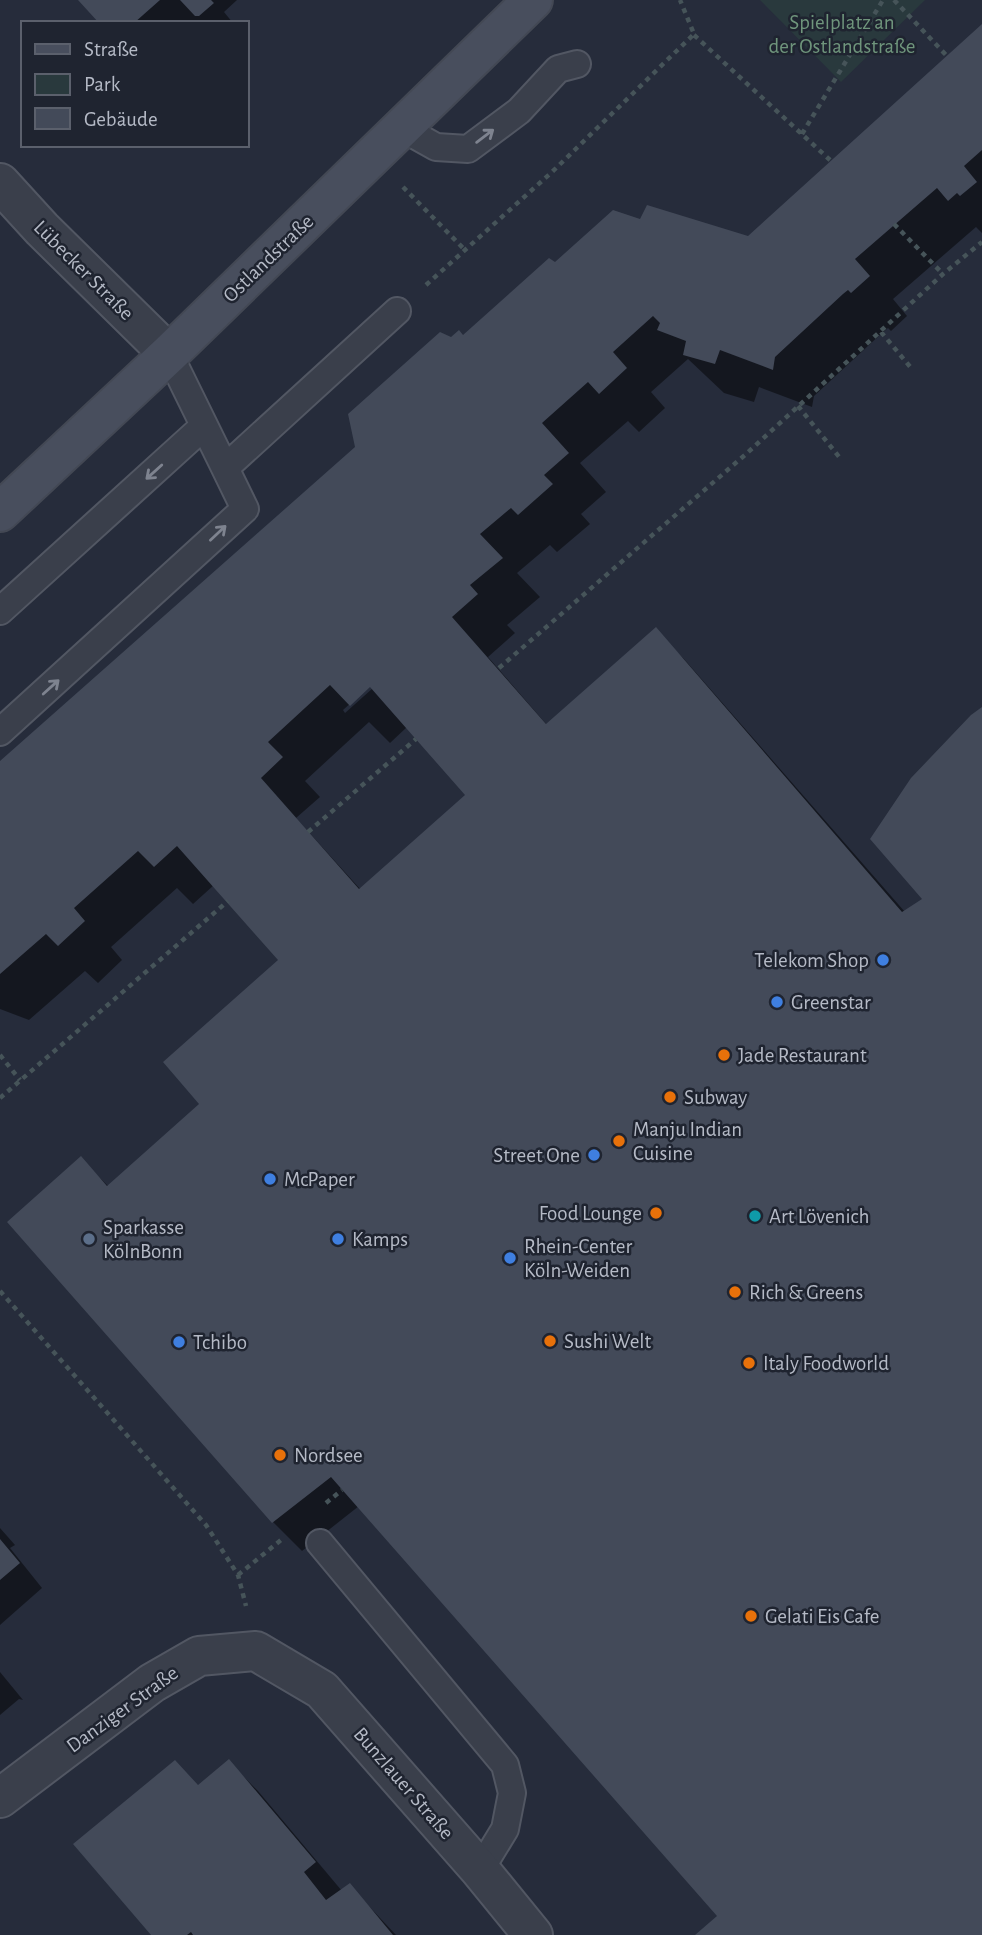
<svg xmlns="http://www.w3.org/2000/svg" width="982" height="1935" viewBox="0 0 982 1935" font-family="'Alegreya Sans',sans-serif">
	<rect width="100%" height="100%" fill="#262c3b"/>
	<path fill="#29393d" d="M760,0H925L841,82Z"/>
	<path fill="#0007" fill-rule="evenodd" d="M81,0H237L224,12L233,23H101Z
		M982,27V233L976,227L893,299L907,316L891,331L888,328L882,333L814,396L812,407L759,387L754,402L724,393L688,359L651,392L665,408L639,432L628,421L580,463L606,492L581,514L590,524L557,552L550,545L517,573L540,597L507,625L515,633L488,657L547,725L655,630L684,659L905,912L925,899L982,709V1935H698L719,1917L359,1506L302,1551L273,1522L81,1159L109,1187L202,1104L281,961L214,885L193,904L177,888L111,947L122,960L98,983L85,971L29,1020L0,1009V764L357,448L451,340L464,337L555,264L641,222L748,238ZM370,686L373,688L345,713L343,710ZM369,722L390,743L407,727L468,795L361,890L296,818L320,797L305,781Z
		M0,1528L15,1545L10,1548L42,1588L0,1625Z
		M0,1672L23,1700L19,1699L0,1715Z
		M229,1762L258,1791L342,1891L350,1886L396,1935H153L199,1787Z"/>
	<path fill="#434a59" fill-rule="evenodd" d="M78,0H160L134,23H99Z
		M180,0H211L214,3L199,16H195Z
		M982,24V150L964,166L977,182L960,196L957,193L948,201L937,188L855,259L870,276L851,293L848,290L843,294L775,357L773,370L720,350L715,364L683,355L686,341L657,330L660,323L653,316L613,352L627,368L599,394L588,382L542,423L569,453L544,475L553,484L518,515L511,508L480,534L503,558L470,585L478,594L452,617L546,724L656,627L902,912L922,899L870,839L911,778L971,715L982,707V1935H695L717,1916L331,1477L272,1523L7,1222L81,1156L107,1186L199,1104L163,1062L278,960L177,846L154,867L138,851L74,908L85,921L58,946L46,934L0,974V761L355,447L348,414L440,332L451,337L459,330L463,335L549,258L555,262L613,210L640,219L647,205L748,236ZM330,685L350,706L370,687L465,795L359,889L261,778L283,757L268,742Z
		M0,1539L20,1563L0,1580Z
		M229,1759L316,1862L304,1872L326,1900L350,1883L393,1935H193L191,1932L187,1935H151L73,1844L175,1760L198,1785Z"/>
	<g fill="none" stroke-linecap="round" stroke-linejoin="round">
		<g stroke="#525763" stroke-width="30">
			<path id="lane" d="M402,128L436,147L468,149L519,111L558,69L577,64
				M169,354L225,468L397,311
				M0,611L204,426
				M0,732L245,509L225,468
				M320,1543L505,1765L512,1793L505,1829L480,1870"/>
		</g>
		<g stroke="#525763" stroke-width="42">
			<path id="street" d="M0,183L42,229L169,354
				M0,1798L152,1683L199,1656L256,1651L322,1690L480,1870L533,1935"/>
		</g>
		<g stroke="#434854" stroke-width="42">
			<path id="secondary" d="M0,512L169,354L533,0"/>
		</g>
		<path stroke="#465459" stroke-width="4.5" stroke-dasharray="5 5" stroke-linecap="butt" d="M894,0L947,56
			M694,35L830,160
			M802,134L883,0
			M403,187L465,250
			M894,224L943,274
			M426,285L552,172L694,34L680,0
			M881,332L912,369
			M798,406L840,458
			M499,668L746,454L943,274L982,242
			M308,832L416,739
			M0,1055L20,1080
			M0,1098L228,901
			M0,1291L206,1525L238,1575L246,1606
			M326,1503L342,1490
			M238,1575L281,1540"/>
		<use href="#lane" stroke="#3a3f4b" stroke-width="26"/>
		<use href="#street" stroke="#3a3f4b" stroke-width="38"/>
		<use href="#secondary" stroke="#484e5d" stroke-width="38"/>
	</g>
	<defs><path id="oneway-shaft" d="M-6 0H5M1.5-3L5.5 0L1.5 3" fill="none" stroke-width="1.6" stroke-linecap="round" stroke-linejoin="round" transform="scale(1.75)"/></defs>
	<g stroke="#7e838f">
		<use href="#oneway-shaft" transform="translate(485 136) rotate(-37)"/>
		<use href="#oneway-shaft" transform="translate(154 472) rotate(138)"/>
		<use href="#oneway-shaft" transform="translate(218 533) rotate(-43)"/>
		<use href="#oneway-shaft" transform="translate(51 687) rotate(-42)"/>
	</g>
	<g fill="#3f7fe0" stroke="#1f2430" stroke-width="2.5">
		<circle cx="883" cy="960" r="7"/>
		<circle cx="777" cy="1002" r="7"/>
		<circle cx="594" cy="1155" r="7"/>
		<circle cx="270" cy="1179" r="7"/>
		<circle cx="338" cy="1239" r="7"/>
		<circle cx="510" cy="1258" r="7"/>
		<circle cx="179" cy="1342" r="7"/>
	</g>
	<g fill="#e8710a" stroke="#1f2430" stroke-width="2.5">
		<circle cx="724" cy="1055" r="7"/>
		<circle cx="670" cy="1097" r="7"/>
		<circle cx="619" cy="1141" r="7"/>
		<circle cx="656" cy="1213" r="7"/>
		<circle cx="735" cy="1292" r="7"/>
		<circle cx="550" cy="1341" r="7"/>
		<circle cx="749" cy="1363" r="7"/>
		<circle cx="280" cy="1455" r="7"/>
		<circle cx="751" cy="1616" r="7"/>
	</g>
	<circle fill="#0f9aa8" stroke="#1f2430" stroke-width="2.5" cx="755" cy="1216" r="7"/>
	<circle fill="#5c6f8a" stroke="#1f2430" stroke-width="2.5" cx="89" cy="1239" r="7"/>
	<g text-anchor="middle" stroke-width="5" stroke-linejoin="round" paint-order="stroke">
		<g font-size="21" fill="#6f957c" stroke="#1f2430">
			<text x="842" y="29">Spielplatz an<tspan x="842" dy="24">der Ostlandstraße</tspan></text>
		</g>
		<g font-size="21" fill="#b5bac6" stroke="#1f2430">
			<text transform="translate(268 258) rotate(-44)" y="7">Ostlandstraße</text>
			<text transform="translate(84 270) rotate(45)" y="7">Lübecker Straße</text>
			<text transform="translate(122 1709) rotate(-36)" y="7">Danziger Straße</text>
			<text transform="translate(404 1783) rotate(49)" y="7">Bunzlauer Straße</text>
		</g>
		<g font-size="21" fill="#b5bac6" stroke="#1f2430" text-anchor="start">
			<text x="869" y="967" text-anchor="end">Telekom Shop</text>
			<text x="791" y="1009">Greenstar</text>
			<text x="738" y="1062">Jade Restaurant</text>
			<text x="684" y="1104">Subway</text>
			<text x="633" y="1136">Manju Indian<tspan x="633" dy="24">Cuisine</tspan></text>
			<text x="580" y="1162" text-anchor="end">Street One</text>
			<text x="284" y="1186">McPaper</text>
			<text x="642" y="1220" text-anchor="end">Food Lounge</text>
			<text x="769" y="1223">Art Lövenich</text>
			<text x="103" y="1234">Sparkasse<tspan x="103" dy="24">KölnBonn</tspan></text>
			<text x="352" y="1246">Kamps</text>
			<text x="524" y="1253">Rhein-Center<tspan x="524" dy="24">Köln-Weiden</tspan></text>
			<text x="749" y="1299">Rich &amp; Greens</text>
			<text x="564" y="1348">Sushi Welt</text>
			<text x="193" y="1349">Tchibo</text>
			<text x="763" y="1370">Italy Foodworld</text>
			<text x="294" y="1462">Nordsee</text>
			<text x="765" y="1623">Gelati Eis Cafe</text>
		</g>
	</g>
	<rect x="21" y="21" width="228" height="126" fill="#1f2430" stroke="#5b606c" stroke-width="2"/>
	<rect x="35" y="44" width="35" height="10" fill="#484e5d" stroke="#5b606c" stroke-width="2"/>
	<text x="84" y="56" font-size="21" fill="#b5bac6">Straße</text>
	<rect x="35" y="74" width="35" height="21" fill="#29393d" stroke="#5b606c" stroke-width="2"/>
	<text x="84" y="91" font-size="21" fill="#b5bac6">Park</text>
	<rect x="35" y="108" width="35" height="21" fill="#434a59" stroke="#5b606c" stroke-width="2"/>
	<text x="84" y="126" font-size="21" fill="#b5bac6">Gebäude</text>
</svg>
